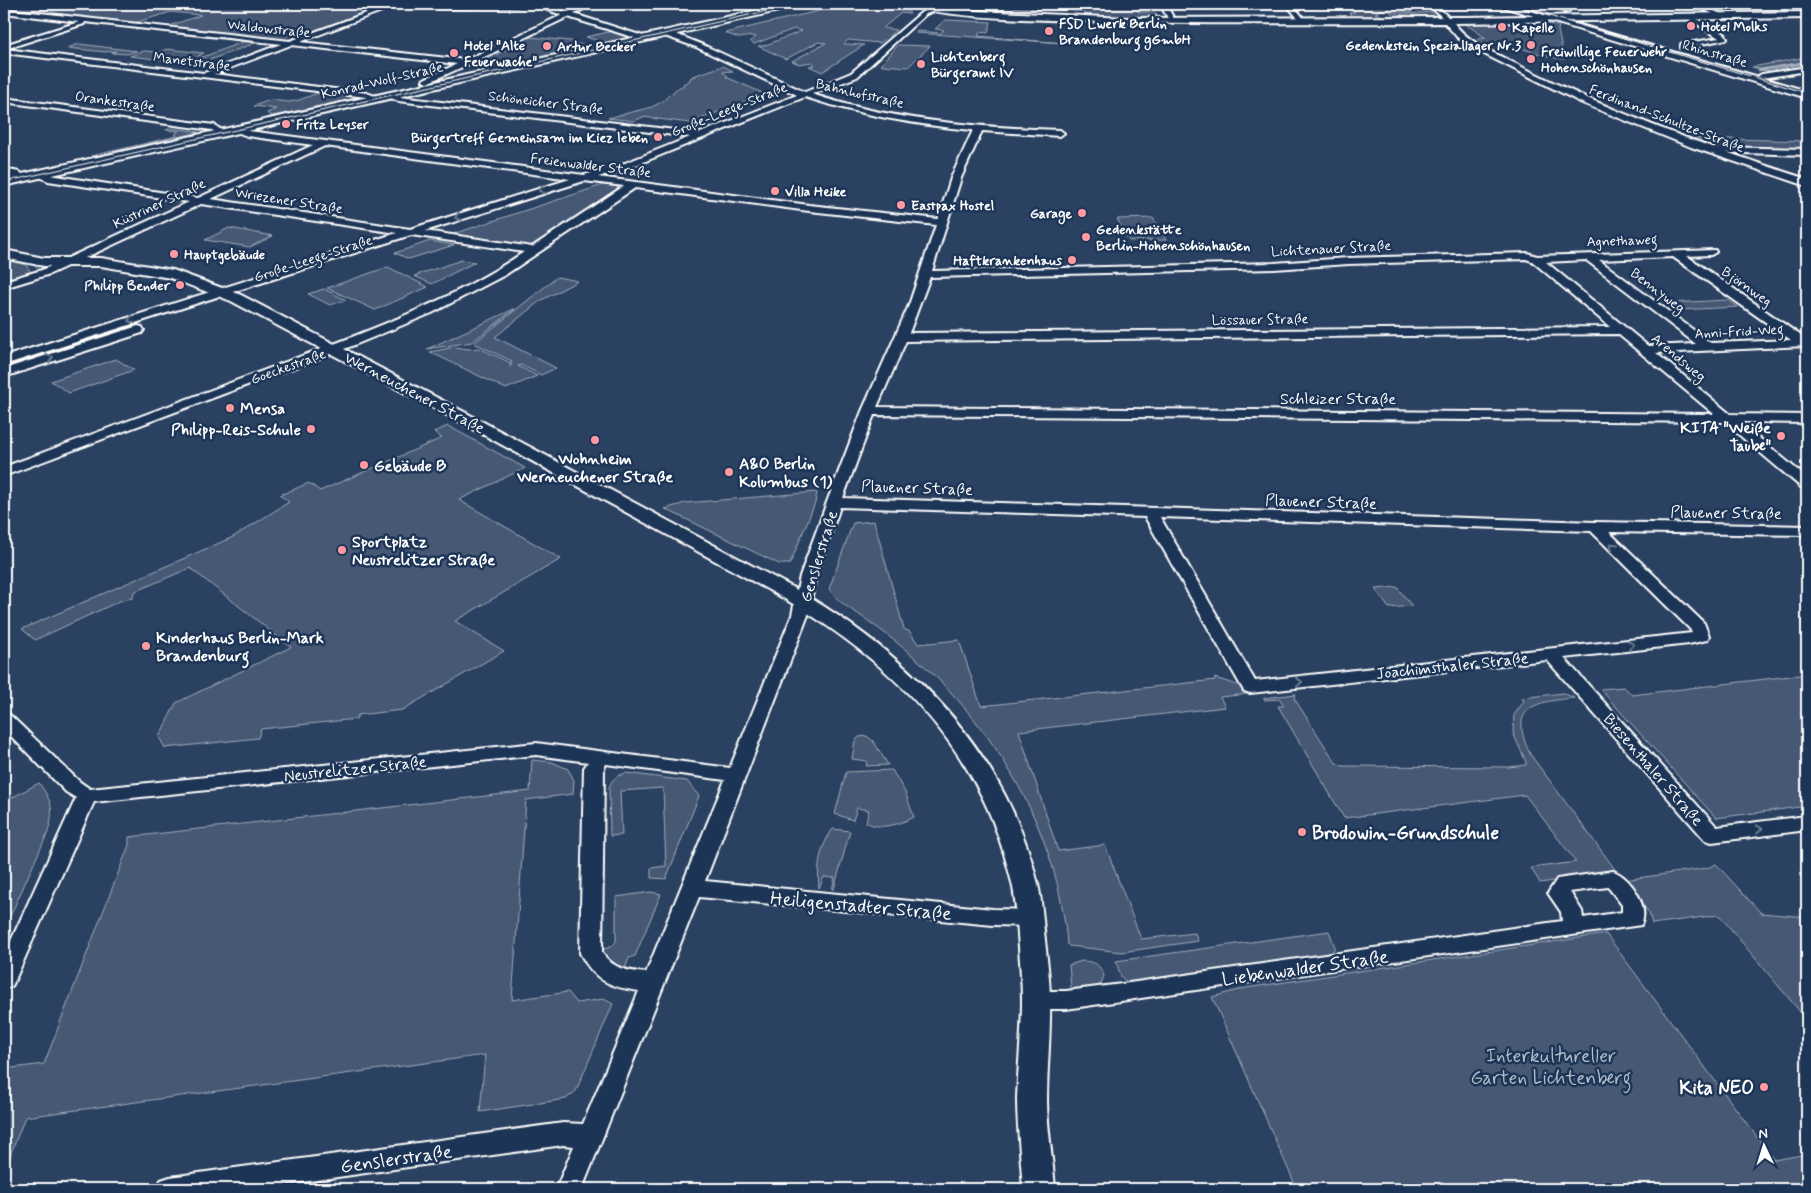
<svg xmlns="http://www.w3.org/2000/svg" width="1811" height="1193" viewBox="0 0 1811 1193" font-family="Mynerve,sans-serif">
	<rect width="100%" height="100%" fill="#2a4161"/>
	<filter id="ink" filterUnits="userSpaceOnUse"><feTurbulence type="fractalNoise" baseFrequency=".02" numOctaves="2"/><feDisplacementMap in="SourceGraphic" scale="10" xChannelSelector="R" yChannelSelector="G"/><feConvolveMatrix kernelMatrix="1 2 1 2 8 2 1 2 1" color-interpolation-filters="sRGB"/></filter>
	<g filter="url(#ink)">
		<path fill="#465975" stroke="#a2acba" d="M4,4H388L289,40L166,27L201,15L171,12L134,23L4,9Z
			M848,4H881L907,10L910,14L901,13L883,28L896,30L880,43L848,40L844,44L864,45L822,72L809,66L815,65L812,62L799,64L792,61L826,43L818,42L786,59L758,46H763L802,31L794,29L754,44L750,41L756,37L752,36L739,38L725,33Z
			M946,4H993L988,12L944,6Z
			M1017,4H1133L1138,12H1155L1157,16H1149V18L1083,16L1084,11L1014,8Z
			M1335,4H1402L1412,12L1391,13L1388,10H1378L1379,12L1375,13L1383,16L1432,12L1437,16L1310,18L1309,16L1353,17L1349,13L1355,12L1352,9H1340Z
			M945,20L991,22L988,33L980,32L978,36L1077,44L915,33L917,31L941,33L944,30L935,29Z
			M1542,21L1553,23H1545L1559,26L1558,30L1564,59C1537,57 1512,40 1485,44L1477,39L1486,38L1464,23Z
			M613,31L626,35V38L605,43L586,37Z
			M530,37L571,41L587,47L506,65L486,60Z
			M245,41L258,42L199,64L130,56L144,51L159,52L167,49L204,53L198,56L203,57Z
			M79,44L137,51L128,54L112,53L116,51L105,52L67,48Z
			M898,45L930,46L908,67L881,65Z
			M1807,57V64L1766,71L1752,67Z
			M723,66L733,71L722,72L728,76L726,77L765,94L690,123L643,117L634,121L608,118L652,107L663,101L671,93H674L673,92L676,89H679L678,88L684,85L683,84L689,81L691,77L695,76H693Z
			M318,93L361,98L272,116L267,113L276,109L254,106L270,100L289,102L299,100Z
			M171,128L199,132L97,156H91L177,136L175,134L179,131L166,130Z
			M1693,138L1807,141V150L1721,147Z
			M603,185L620,187L532,246L453,234Z
			M1153,218L1166,240L1129,241L1117,219Z
			M229,228L273,236L250,247L205,240Z
			M430,241L454,245L409,259L395,253Z
			M461,260L475,262L432,284L414,276Z
			M9,261L26,265L31,272L4,280V268L8,267Z
			M388,267L428,287L375,310L327,288Z
			M557,277L578,281L540,301L495,337L556,368L541,375L521,365L518,366L537,376L506,389L430,352L455,347L468,349L479,348L511,363L510,367L512,361L474,343Z
			M324,289L346,300L330,305L308,294Z
			M1728,300L1738,307L1678,310L1669,303Z
			M515,309L472,342L427,349L514,309Z
			M116,359L134,370L69,393L51,381Z
			M448,426L525,468L459,500L561,559L455,621L504,651L402,710L358,715L356,719L261,729L258,738L165,748L159,737L176,703L291,647L190,568L134,592L133,598L122,600L35,640L22,629L233,537L289,502L280,495L309,483L320,491L442,438L434,432Z
			M817,492L815,503L790,564H779L665,509L685,503Z
			M874,521L904,629L910,632L918,644L959,640L981,706L1215,680V678L1243,687L1248,694L1220,697L1225,707L1019,731L1058,851L1105,845L1141,939L1195,933L1198,941L1122,952L1069,946L1067,944C1059,837 1000,734 921,663C903,647 884,632 864,618C848,607 841,605 829,589L853,523Z
			M1397,587L1412,606L1389,608L1375,589Z
			M1807,674V806L1716,818L1600,689L1624,687L1632,695Z
			M1563,693L1574,698C1533,702 1508,707 1530,754L1620,876L1607,873L1540,883L1531,868L1576,862L1525,795L1344,818L1278,706H1284L1280,699L1264,700V698L1296,694L1294,698L1336,763L1343,766L1508,767L1526,765V762L1513,733L1514,715L1524,701L1522,698Z
			M867,736L874,742L888,765L866,766L867,761L852,759L855,741L859,737Z
			M532,760L552,762L568,769L574,780L573,794L526,800L512,1000L568,992L577,1003L604,999L613,1004L576,1091L566,1099L480,1112L485,1055L25,1117L4,1171V1069L44,1064L129,845V837L530,791Z
			M892,770L905,792L914,817C900,824 880,831 866,822L869,810L857,808L853,820L835,814L846,772Z
			M626,773L687,781L699,796L666,879L651,878V868L666,866L663,788L620,791L622,835L610,836L609,788C612,778 617,776 626,773Z
			M39,783C53,803 54,809 48,832L4,930V802Z
			M833,829L850,831L834,889H832L835,878L824,877L819,888C817,866 820,846 833,829Z
			M1716,864L1761,913L1807,917V1020L1719,915L1652,924L1649,913L1624,880L1707,868Z
			M651,892L661,894L635,956L629,958L625,969L610,966L600,950C607,948 613,948 616,941V897Z
			M1329,931L1335,947L1331,954L1128,983L1121,977L1116,961Z
			M1606,934L1774,1160L1807,1154V1189H1297L1212,997L1246,988Z
			M1082,961C1095,962 1099,963 1104,976L1100,986L1077,990L1071,988L1069,965Z"/>
		<g fill="none" stroke-linecap="round" stroke-linejoin="round">
			<path stroke="#a7b1be" stroke-width="2.5" d="M1759,70L1807,62"/>
			<g stroke="#fff" stroke-width="4">
				<path id="minor" d="M391,4H400L300,42L466,60L562,15L531,4H540L567,12L585,4H593L574,14L649,38L642,40L568,17L478,60L503,68L504,70L500,72L479,64H469L427,83L423,81L424,79L457,64L291,45L214,74L367,93L380,98L376,100L366,97L4,53V45L79,22L4,13V9L290,41ZM85,22L281,44L204,73L5,49L84,24Z
					M410,4H521L518,6L439,8L413,6Z
					M1160,4H1166L1175,21L1174,22H1170Z
					M1286,4H1292L1305,20V22H1301Z
					M1428,4H1435L1449,18V20H1445Z
					M1555,4H1562L1569,11L1564,12Z
					M1692,4H1700L1725,16L1720,17Z
					M935,7L938,9L937,10L926,14L857,77L812,94C892,121 977,127 1060,130L1064,133L1060,136L982,131L961,178L932,271L1274,263L1348,258L1527,253L1537,256L1715,250L1716,252L1711,255L1687,256L1807,340V346L1656,353L1730,414L1807,415V423L1740,422L1807,478V489L1802,488L1724,422L874,415L843,498L1595,522L1807,526V535L1609,532L1704,623L1709,636L1707,640L1689,644L1564,658L1717,827L1807,816V830L1712,842L1705,840L1547,660L1250,693L1244,691L1145,517L840,507L816,576L808,615L705,881L993,909L1030,910L1038,912L1041,918L1038,924L1030,926L993,925L699,897L582,1189H556L574,1146L563,1145L253,1189H157L161,1180L170,1177L563,1123L583,1124L639,991C609,987 594,980 580,953L584,768L588,762L536,755L94,802L15,980L12,986L4,989V956L76,798L66,792L4,729V713L10,715L80,782L90,789L536,743L730,768L792,615L800,576L827,502L862,411L909,305L936,225L809,211L635,188L505,275L432,313L352,346L4,476V467C94,434 184,400 273,367C360,334 447,304 524,252L411,235L4,365V357L397,233L201,204L50,274L4,288V281L42,270L189,202L48,181L34,174L39,171L50,175L198,198L313,145L247,136L234,131L233,129L237,126L249,131L584,175L625,163L690,137L398,101L384,95L388,93L400,97L700,133L797,95L696,47L662,35V31H668L701,44L805,92L851,73L922,12ZM805,97C860,115 916,125 973,130L951,178L938,219L809,205L598,177L631,167ZM325,146L570,179L410,229L211,199ZM584,181L624,186L532,247L425,231ZM1673,257L1791,340L1711,343L1599,260ZM1526,259L1532,261L1610,327L909,333L930,277L1274,269L1348,264ZM1586,260L1696,344L1648,346L1546,262ZM1618,334L1714,414L877,407L906,341ZM1160,517L1591,531L1690,629L1692,633L1255,681ZM606,764L725,780L646,973C628,971 612,969 602,952L604,768Z
					M1691,16L1725,34L1727,39L1681,48V44L1719,38L1689,19L1688,18Z
					M1807,67V71L1762,78L1758,76L1762,74Z
					M4,98L214,125L226,133L222,136L212,130L4,102Z
					M1710,147L1807,149V155L1707,152V148Z
					M4,169L19,172L28,177L23,180L4,175Z
					M138,326L142,327L144,330L142,333L4,377V369Z
					M1613,871C1631,877 1650,907 1641,925L1066,1009H1036L1028,1007L1025,1000L1028,993L1036,991H1066L1122,984L1562,921L1561,912L1548,893L1557,879ZM1608,887L1622,905V912L1583,918L1582,911L1570,892Z"/>
			</g>
			<g stroke="#fff" stroke-width="4">
				<path id="tertiary" d="M911,4H926L977,11L1126,18L1465,17L1807,12V18L1454,23C1470,45 1500,55 1524,68C1615,114 1710,148 1807,179V186L1691,147L1582,103L1474,49L1457,37L1445,23C1304,23 1163,25 1022,19C1001,18 926,15 911,4Z
					M4,250L44,258H101L173,270L241,295L472,416L792,587C909,654 1005,749 1038,884C1042,902 1043,922 1045,940C1047,960 1050,980 1050,1000C1051,1033 1047,1066 1047,1099C1047,1129 1053,1159 1055,1189H1023C1021,1159 1017,1128 1017,1098C1018,1066 1022,1033 1022,1000C1022,982 1020,965 1019,947C1017,926 1017,904 1012,883C1004,851 993,816 977,787C934,704 858,641 778,595L460,422L231,301L170,278L101,266H44L4,258Z"/>
			</g>
			<g stroke="#fff" stroke-width="4">
				<path id="secondary" d="M785,4H801L796,7L4,186V178Z
					M1494,4H1508L1807,91V98Z"/>
			</g>
			<use href="#minor" fill="#1d3557" fill-rule="evenodd"/>
			<use href="#tertiary" fill="#1d3557" fill-rule="evenodd"/>
			<use href="#secondary" fill="#1d3557" fill-rule="evenodd"/>
			<path stroke="#fff" stroke-width="1" d="M1509,4L1807,93
				M4,182L798,4"/>
		</g>
		<defs><path id="oneway-chevron" d="M-2-3.5L2.5 0L-2 3.5" fill="none" stroke-width="1.6" stroke-linecap="round" stroke-linejoin="round" transform="scale(1.25)"/></defs>
		<g stroke="#6c7c92">
			<use href="#oneway-chevron" transform="translate(542 190) rotate(162)"/>
			<use href="#oneway-chevron" transform="translate(458 217) rotate(162)"/>
			<use href="#oneway-chevron" transform="translate(131 320) rotate(162)"/>
			<use href="#oneway-chevron" transform="translate(50 358) rotate(-18)"/>
			<use href="#oneway-chevron" transform="translate(1613 546) rotate(-136)"/>
			<use href="#oneway-chevron" transform="translate(1631 645) rotate(-6)"/>
			<use href="#oneway-chevron" transform="translate(1299 682) rotate(-6)"/>
			<use href="#oneway-chevron" transform="translate(1759 829) rotate(-7)"/>
		</g>
	</g>
	<g fill="#ff9aa2" stroke="#1d3557" stroke-width="2">
		<circle cx="1691" cy="26" r="5"/>
		<circle cx="1502" cy="27" r="5"/>
		<circle cx="1049" cy="31" r="5"/>
		<circle cx="1531" cy="45" r="5"/>
		<circle cx="547" cy="46" r="5"/>
		<circle cx="454" cy="53" r="5"/>
		<circle cx="1531" cy="59" r="5"/>
		<circle cx="921" cy="64" r="5"/>
		<circle cx="286" cy="124" r="5"/>
		<circle cx="658" cy="137" r="5"/>
		<circle cx="775" cy="191" r="5"/>
		<circle cx="901" cy="205" r="5"/>
		<circle cx="1082" cy="213" r="5"/>
		<circle cx="1086" cy="237" r="5"/>
		<circle cx="174" cy="254" r="5"/>
		<circle cx="1072" cy="260" r="5"/>
		<circle cx="180" cy="285" r="5"/>
		<circle cx="230" cy="408" r="5"/>
		<circle cx="311" cy="429" r="5"/>
		<circle cx="1781" cy="436" r="5"/>
		<circle cx="595" cy="440" r="5"/>
		<circle cx="364" cy="465" r="5"/>
		<circle cx="729" cy="472" r="5"/>
		<circle cx="342" cy="550" r="5"/>
		<circle cx="146" cy="646" r="5"/>
		<circle cx="1302" cy="832" r="5"/>
		<circle cx="1764" cy="1087" r="5"/>
	</g>
	<g text-anchor="middle" stroke-width="5" stroke-linejoin="round" paint-order="stroke">
		<g font-size="14" font-weight="bold" fill="#fff" stroke="#1d3557" text-anchor="start">
			<text x="1059" y="28">FSD Lwerk Berlin<tspan x="1059" dy="16">Brandenburg gGmbH</tspan></text>
			<text x="1701" y="31">Hotel Molks</text>
			<text x="1512" y="32">Kapelle</text>
			<text x="464" y="50">Hotel "Alte<tspan x="464" dy="16">Feuerwache"</tspan></text>
			<text x="1521" y="50" text-anchor="end">Gedenkstein Speziallager Nr.3</text>
			<text x="557" y="51">Artur Becker</text>
			<text x="1541" y="56">Freiwillige Feuerwehr<tspan x="1541" dy="16">Hohenschönhausen</tspan></text>
			<text x="931" y="61">Lichtenberg<tspan x="931" dy="16">Bürgeramt IV</tspan></text>
			<text x="296" y="129">Fritz Leyser</text>
			<text x="648" y="142" text-anchor="end">Bürgertreff Gemeinsam im Kiez leben</text>
			<text x="785" y="196">Villa Heike</text>
			<text x="911" y="210">Eastpax Hostel</text>
			<text x="1072" y="218" text-anchor="end">Garage</text>
			<text x="1096" y="234">Gedenkstätte<tspan x="1096" dy="16">Berlin-Hohenschönhausen</tspan></text>
			<text x="184" y="259">Hauptgebäude</text>
			<text x="1062" y="265" text-anchor="end">Haftkrankenhaus</text>
			<text x="170" y="290" text-anchor="end">Philipp Bender</text>
		</g>
		<g font-size="14" fill="#fff" stroke="#1d3557">
			<text transform="translate(269 28) rotate(6)" y="5">Waldowstraße</text>
			<text transform="translate(1715 53) rotate(16)" y="5">Rhinstraße</text>
			<text transform="translate(192 61) rotate(7)" y="5">Manetstraße</text>
			<text transform="translate(382 80) rotate(-13)" y="5">Konrad-Wolf-Straße</text>
			<text transform="translate(860 93) rotate(13)" y="5">Bahnhofstraße</text>
			<text transform="translate(115 101) rotate(8)" y="5">Orankestraße</text>
			<text transform="translate(546 102) rotate(7)" y="5">Schöneicher Straße</text>
			<text transform="translate(729 109) rotate(-22)" y="5">Große-Leege-Straße</text>
			<text transform="translate(1667 118) rotate(21)" y="5">Ferdinand-Schultze-Straße</text>
			<text transform="translate(591 165) rotate(7)" y="5">Freienwalder Straße</text>
			<text transform="translate(289 200) rotate(9)" y="5">Wriezener Straße</text>
			<text transform="translate(159 203) rotate(-25)" y="5">Küstriner Straße</text>
			<text transform="translate(1622 240) rotate(-2)" y="5">Agnethaweg</text>
			<text transform="translate(1331 248) rotate(-3)" y="5">Lichtenauer Straße</text>
			<text transform="translate(313 258) rotate(-18)" y="5">Große-Leege-Straße</text>
			<text transform="translate(1747 286) rotate(35)" y="5">Björnweg</text>
			<text transform="translate(1658 290) rotate(37)" y="5">Bennyweg</text>
			<text transform="translate(1260 319) rotate(-1)" y="5">Lössauer Straße</text>
			<text transform="translate(1739 331) rotate(-3)" y="5">Anni-Frid-Weg</text>
			<text transform="translate(1679 357) rotate(40)" y="5">Arendsweg</text>
			<text transform="translate(288 366) rotate(-20)" y="5">Goeckestraße</text>
		</g>
		<g font-size="16" fill="#fff" stroke="#1d3557">
			<text transform="translate(415 392) rotate(28)" y="6">Werneuchener Straße</text>
			<text x="1338" y="404">Schleizer Straße</text>
			<text transform="translate(917 487) rotate(2)" y="6">Plauener Straße</text>
			<text transform="translate(1321 501) rotate(2)" y="6">Plauener Straße</text>
			<text transform="translate(1726 512) rotate(1)" y="6">Plauener Straße</text>
			<text transform="translate(818 556) rotate(-73)" y="6">Genslerstraße</text>
			<text transform="translate(1452 665) rotate(-6)" y="6">Joachimsthaler Straße</text>
			<text transform="translate(355 768) rotate(-6)" y="6">Neustrelitzer Straße</text>
			<text transform="translate(1654 769) rotate(49)" y="6">Biesenthaler Straße</text>
		</g>
		<g font-size="16" font-weight="bold" fill="#fff" stroke="#1d3557" text-anchor="start">
			<text x="240" y="414">Mensa</text>
			<text x="1771" y="433" text-anchor="end">KITA "Weiße<tspan x="1771" dy="18">Taube"</tspan></text>
			<text x="301" y="435" text-anchor="end">Philipp-Reis-Schule</text>
			<text x="595" y="464" text-anchor="middle">Wohnheim<tspan x="595" dy="18">Werneuchener Straße</tspan></text>
			<text x="739" y="469">A&amp;O Berlin<tspan x="739" dy="18">Kolumbus (1)</tspan></text>
			<text x="374" y="471">Gebäude B</text>
			<text x="352" y="547">Sportplatz<tspan x="352" dy="18">Neustrelitzer Straße</tspan></text>
			<text x="156" y="643">Kinderhaus Berlin-Mark<tspan x="156" dy="18">Brandenburg</tspan></text>
		</g>
		<g font-size="19" font-weight="bold" fill="#fff" stroke="#1d3557" text-anchor="start">
			<text x="1312" y="839">Brodowin-Grundschule</text>
			<text x="1754" y="1094" text-anchor="end">Kita NEO</text>
		</g>
		<g font-size="19" fill="#fff" stroke="#1d3557">
			<text transform="translate(861 905) rotate(5)" y="7">Heiligenstadter Straße</text>
			<text transform="translate(1305 967) rotate(-8)" y="7">Liebenwalder Straße</text>
			<text transform="translate(396 1158) rotate(-8)" y="7">Genslerstraße</text>
		</g>
		<g font-size="19" fill="#b5bdc8" stroke="#1d3557">
			<text x="1551" y="1062">Interkultureller<tspan x="1551" dy="22">Garten Lichtenberg</tspan></text>
		</g>
	</g>
	<rect width="1811" height="1193" fill="none" stroke="#1d3557" stroke-width="20"/>
	<rect x="10" y="10" width="1791" height="1173" fill="none" stroke="#fff" stroke-width="2" filter="url(#ink)"/>
	<g transform="translate(1764 1146) rotate(356)" stroke="#1d3557" stroke-width="4" paint-order="stroke">
	<path d="M0-4L9 19L0 12L-9 19Z" fill="#ffffff"/>
	<text y="-8" font-size="14" font-weight="bold" text-anchor="middle" fill="#ffffff">N</text>
	</g>
</svg>
